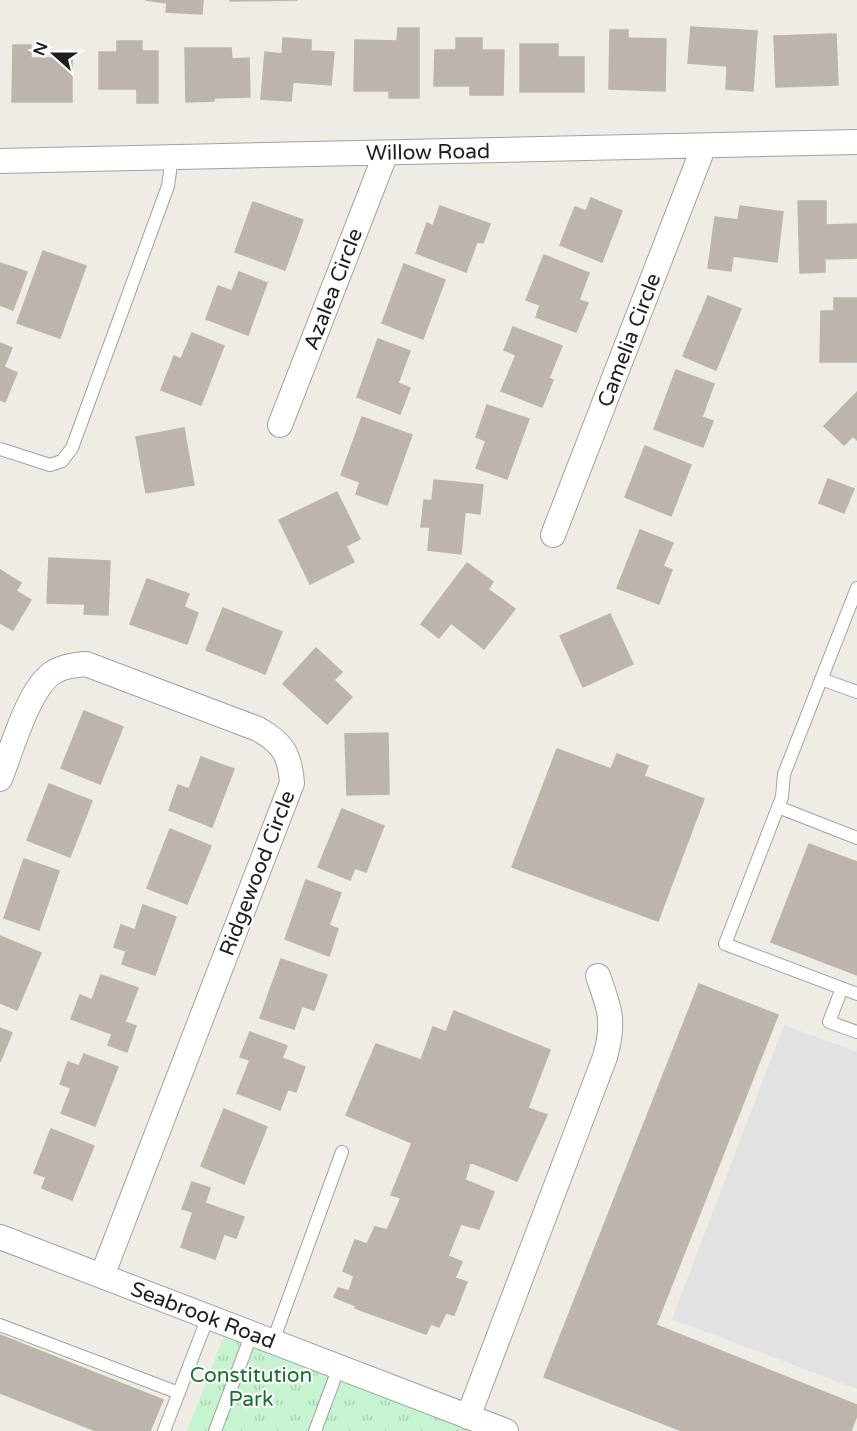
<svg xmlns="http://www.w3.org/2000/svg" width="857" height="1431" viewBox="0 0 857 1431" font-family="'Varela Round',sans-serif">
	<defs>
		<pattern id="park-tufts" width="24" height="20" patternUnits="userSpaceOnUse" patternTransform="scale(1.5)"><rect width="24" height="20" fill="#c6f4d0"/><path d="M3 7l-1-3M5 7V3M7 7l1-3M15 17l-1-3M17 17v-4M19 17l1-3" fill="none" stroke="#aad1b2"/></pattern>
	</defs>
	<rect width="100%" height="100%" fill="#eeece5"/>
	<path fill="url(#park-tufts)" d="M226,1331L482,1431H187Z"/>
	<path fill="#e2e2e2" d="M784,1025L857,1052V1389L672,1319Z"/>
	<path fill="#bbb5ae" stroke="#beb5a9" stroke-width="1.5" d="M145,0H203L202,14L166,12L167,3Z
		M230,0H297L230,1Z
		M691,27L757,31L753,91L726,89L727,66L688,63Z
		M398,28H419V98H389V91H354L355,40L397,41Z
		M610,30H628V38L666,39L665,91L609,89Z
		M836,34L838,85L776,87L774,36Z
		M283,38L311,40V51L334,52L331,85L293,82L291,101L261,99L265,52L282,54Z
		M456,38H482V50H504L503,95H470V86H434L435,50H456Z
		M117,41H142V51H158V103H137V89H99V52H117Z
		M520,44H558V57H584V92H520Z
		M13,45H31V58H72V102H12Z
		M185,48H231L232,59L249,58L250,97L214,98V101L186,102Z
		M591,198L622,211L602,262L560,245L575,207L586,211Z
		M798,201H826V225L857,224V258L825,259V272L800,273Z
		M253,202L303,220L285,270L235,252Z
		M440,206L490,224L483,243L477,242L466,272L416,253L427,223L433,226Z
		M740,206L783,212L777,262L733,256L731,271L708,268L715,217L738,220Z
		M43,251L86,266L60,338L17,323Z
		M544,255L589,273L579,300L588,303L576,332L536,317L540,305L526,300Z
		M0,263L27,272L13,310L0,305Z
		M404,264L445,280L423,339L382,323Z
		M239,272L267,283L248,335L206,319L218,286L232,291Z
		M708,296L741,309L716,370L683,356Z
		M834,298H857V362H820L821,311H834Z
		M513,327L562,346L549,378L553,380L542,407L501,391L516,355L504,350Z
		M192,333L224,346L201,405L161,390L174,356L181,359Z
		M378,339L410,351L398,383L410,388L400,414L357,397Z
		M0,343L12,348L4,367L17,373L5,402L0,400Z
		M676,370L714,384L702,417L713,421L703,447L654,429Z
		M857,392V440L853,436L844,445L824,426Z
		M487,405L529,419L507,479L476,468L486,441L476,437Z
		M362,417L412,435L387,505L356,494L360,482L341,475Z
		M184,428L194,485L146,493L136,437Z
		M645,446L691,465L671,516L625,497Z
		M828,479L854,489L844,513L819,503Z
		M434,480L483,485L480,514L465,512L461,554L428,550L430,527H421L424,500L432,501Z
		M337,492L360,539L346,546L354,562L310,584L279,520Z
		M640,530L673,543L663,566L672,570L659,604L617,588Z
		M49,558L110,561L108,615L84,614L85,604L47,603Z
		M467,563L493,582L488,589L515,609L484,649L451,623L439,638L421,624Z
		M0,570L21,583L16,591L31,600L13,630L0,623Z
		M147,579L189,594L184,607L198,613L187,644L130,624Z
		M223,608L282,632L265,674L206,650Z
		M610,614L633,664L583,687L560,636Z
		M316,648L342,672L334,680L352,697L327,724L283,684Z
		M84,711L123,727L100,784L61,768Z
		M388,733L389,794L347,795L345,734Z
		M557,749L611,769L617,754L648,766L644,776L704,799L658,921L512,867Z
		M201,757L234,769L212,827L169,810L178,785L189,789Z
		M49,784L92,801L70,857L27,840Z
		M342,809L384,826L366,872L355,868L350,880L318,867Z
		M170,829L211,846L187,904L147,888Z
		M809,844L857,862V975L771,942Z
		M24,859L59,871L39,930L4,918Z
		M306,880L341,893L329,925L338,929L329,956L285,939Z
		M143,905L176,917L155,975L122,964L126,951L114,947L121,925L135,930Z
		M0,936L41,953L17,1010L0,1003Z
		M281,959L327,975L314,1010L302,1006L294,1029L260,1018Z
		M101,975L138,988L125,1022L136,1026L127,1052L108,1045L112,1034L71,1019L80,995L92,1000Z
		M699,984L778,1015L656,1325L857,1405V1415L851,1431H682L544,1377Z
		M454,1011L550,1050L528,1108L547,1115L517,1181L470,1162L465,1180L494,1192L479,1229L461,1224L448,1256L462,1262L455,1278L467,1282L454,1315L446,1313L439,1327L431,1324L426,1334L355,1308L356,1306L334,1297L338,1288L349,1291L354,1276L343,1271L355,1240L367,1244L375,1227L387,1230L401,1198L391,1195L412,1143L346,1115L376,1044L421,1060L433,1027L446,1032Z
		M0,1028L12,1033L0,1062Z
		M250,1032L287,1046L282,1058L305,1067L296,1092L288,1089L280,1110L237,1093L250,1060L240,1057Z
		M84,1054L118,1067L95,1126L61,1113L71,1088L60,1084L68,1062L79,1066Z
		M224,1109L267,1127L244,1184L201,1166Z
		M51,1129L94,1146L72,1200L42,1188L46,1177L34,1173Z
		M192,1182L210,1188L205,1203L244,1217L236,1238L224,1234L215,1259L181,1247L193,1212L182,1209Z
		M0,1335L163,1400L150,1431H96L0,1393Z"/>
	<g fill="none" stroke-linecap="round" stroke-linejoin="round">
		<g stroke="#a2a2a2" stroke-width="14">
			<path id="service" d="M0,449L50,465L62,461L72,448L168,186L172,157
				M857,588L784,774L782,797L725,944L857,994
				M821,679L857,692
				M778,807L857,838
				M842,988L829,1022L857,1032
				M0,1325L179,1393
				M273,1341L342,1152
				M164,1431L208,1317
				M215,1431L252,1333
				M315,1431L339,1367"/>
		</g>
		<g stroke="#a2a2a2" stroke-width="26">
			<path id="minor" d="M0,161L857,142
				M280,425L386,153
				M553,535L704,146
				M0,779C11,752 29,686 54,672C64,666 75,665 86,664L258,729C283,743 290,755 292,783L102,1276
				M0,1237L506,1431
				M468,1417L605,1057C615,1021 610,1010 598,976"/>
		</g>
		<use href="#service" stroke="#fff" stroke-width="12"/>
		<use href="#minor" stroke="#fff" stroke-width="24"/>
	</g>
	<g text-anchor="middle" stroke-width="4.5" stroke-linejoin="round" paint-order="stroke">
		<g font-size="21" fill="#1e1e1e" stroke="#fff">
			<text transform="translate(428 152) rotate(-1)" y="7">Willow Road</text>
			<text transform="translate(333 289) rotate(-69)" y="7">Azalea Circle</text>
			<text transform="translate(629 340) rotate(-69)" y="7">Camelia Circle</text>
			<text transform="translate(257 873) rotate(-69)" y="7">Ridgewood Circle</text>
			<text transform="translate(203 1315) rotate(21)" y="7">Seabrook Road</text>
		</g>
		<g font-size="21" fill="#16722a" stroke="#fff">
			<text x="251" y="1382">Constitution<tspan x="251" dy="24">Park</tspan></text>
		</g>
	</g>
	<g transform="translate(54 54) rotate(291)" stroke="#ffffff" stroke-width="4.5" paint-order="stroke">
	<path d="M0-4.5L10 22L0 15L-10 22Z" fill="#1e1e1e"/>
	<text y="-9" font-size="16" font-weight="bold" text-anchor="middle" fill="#1e1e1e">N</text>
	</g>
</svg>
